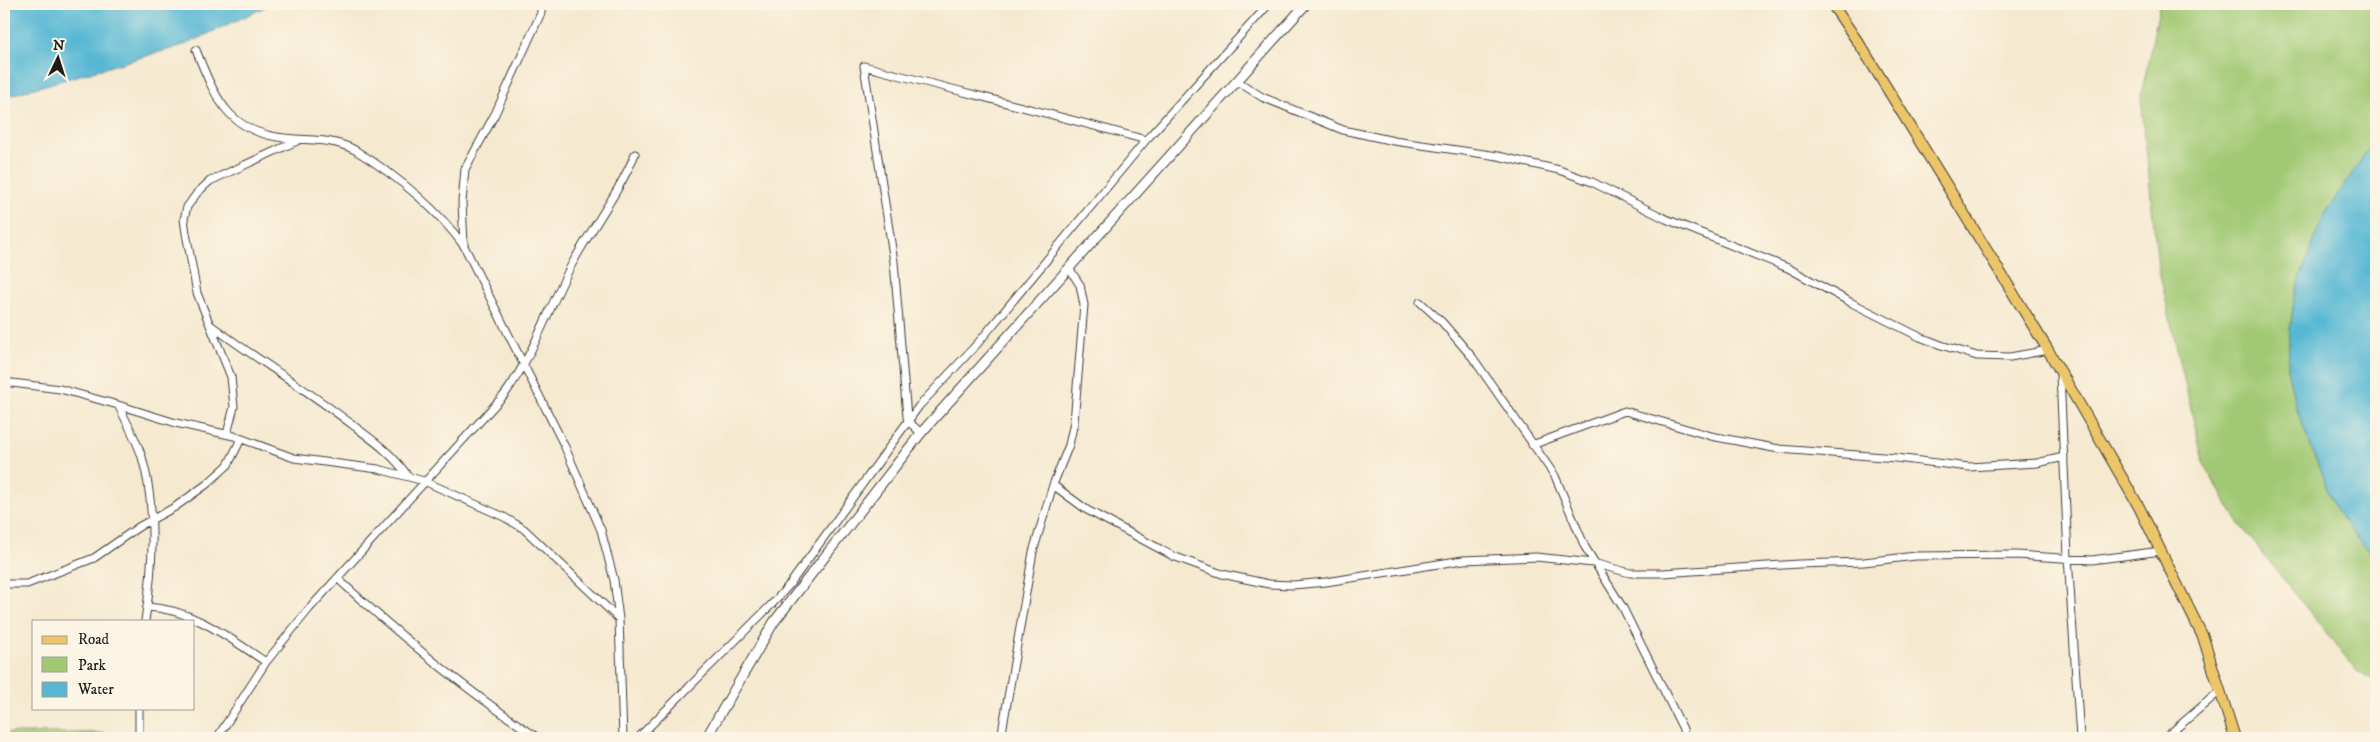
<svg xmlns="http://www.w3.org/2000/svg" width="2380" height="742" font-family="'IM FELL DW Pica',serif">
	<style>
		.green { fill: #a1c974; stroke: #5e7248 }
		.water { fill: #55b7d4; stroke: #386a78 }
		.lines { fill: none; stroke-linecap: round; stroke-linejoin: round }
		.minor-casing { stroke: #3d3b37; stroke-width: 9 }
		.tertiary-casing { stroke: #3d3b37; stroke-width: 11 }
		.primary-casing { stroke: #3d3b37; stroke-width: 12 }
		.minor { stroke: #fff; stroke-width: 7 }
		.tertiary { stroke: #fff; stroke-width: 9 }
		.primary { stroke: #ecc569; stroke-width: 10 }
	</style>
	<rect width="100%" height="100%" fill="#fcf5e5"/>
	<filter id="ink" filterUnits="userSpaceOnUse"><feTurbulence type="fractalNoise" baseFrequency=".02" numOctaves="2"/><feDisplacementMap in="SourceGraphic" scale="10" xChannelSelector="R" yChannelSelector="G"/><feConvolveMatrix kernelMatrix="1 2 1 2 8 2 1 2 1" color-interpolation-filters="sRGB"/></filter>
	<filter id="wash" filterUnits="userSpaceOnUse"><feTurbulence type="fractalNoise" baseFrequency=".0096" numOctaves="4" result="noise"/><feDisplacementMap in="SourceGraphic" scale="20" xChannelSelector="R" yChannelSelector="G"/><feGaussianBlur stdDeviation="1.12" result="paint"/><feColorMatrix in="noise" values="0 0 0 0 0 0 0 0 0 0 0 0 0 0 0 0 0 1.4 0 .05"/><feComposite in="paint" operator="in"/></filter>
	<g filter="url(#wash)">
		<rect width="100%" height="100%" fill="#f5e9d0"/>
		<path class="green" d="M2160,4H2376V138L2323,218L2295,293L2289,338L2288,373L2296,408L2335,510L2376,561V681L2357,671L2240,525L2204,465L2158,267L2141,96Z
			M4,733H105L120,738H4Z"/>
		<path class="water" d="M4,4H272L184,45L4,97Z
			M2376,138V561L2335,510L2296,407L2288,373L2289,338L2295,293L2323,217Z"/>
	</g>
	<g filter="url(#ink)">
		<g class="lines">
			<defs>
				<path id="minor" d="M196,50C217,103 231,136 295,139C316,140 336,140 355,150C397,176 435,206 464,246L564,445L601,530L614,580L619,619L623,738
					M1237,81L1262,97L1343,130L1394,141L1498,156L1559,170L1592,182L1666,219L1788,268L1850,302L1920,337L1941,345L1977,356L2010,357L2048,350
					M464,245L462,202L465,169L495,114L541,13V4
					M1420,302L1442,322L1473,358L1555,476L1585,547L1623,608L1683,729L1684,738
					M212,326C259,361 308,390 354,426C374,441 393,454 407,475
					M2060,374L2068,557L2080,738
					M4,382L60,389L118,405C127,422 136,439 142,457C157,510 153,568 145,621
					M118,405L176,423L234,436L294,458L378,469L424,481L504,517L524,529L619,619
					M921,433L908,421L907,417L894,262L864,66C958,91 1052,114 1146,140
					M227,434L234,407L231,377L197,293L186,233L184,219L187,207L197,193L210,181L299,140
					M1532,445L1625,411L1711,436L1779,449L1896,458L1969,467L2037,463L2064,457
					M1053,485L1087,510L1173,556L1222,574L1269,584L1293,585L1326,582L1463,560L1536,557L1593,563L1630,573H1663L1799,564L1864,562L1916,556L2016,555L2092,560L2161,551
					M337,578C400,636 467,691 538,738
					M4,584H27L94,558L140,526L175,507L207,484L228,465L241,439
					M147,607C193,609 229,638 266,662
					M139,708V738
					M217,738L266,662L309,609L505,394C534,354 549,307 572,264C592,227 619,193 635,154
					M638,738L774,602L790,584L919,406L978,343L1146,140L1269,4
					M1001,738L1033,552L1053,485L1069,445L1074,422L1084,305L1080,285L1069,268
					M2165,738L2221,690"/>
				<path id="tertiary" d="M706,738L774,622L921,433L1306,4"/>
				<path id="primary" d="M1832,4L1864,51L2048,350L2139,507L2203,637L2235,738"/>
			</defs>
			<use href="#minor" class="minor-casing"/>
			<use href="#tertiary" class="tertiary-casing"/>
			<use href="#primary" class="primary-casing"/>
			<use href="#minor" class="minor"/>
			<use href="#tertiary" class="tertiary"/>
			<use href="#primary" class="primary"/>
		</g>
	</g>
	<rect width="2380" height="742" fill="none" stroke="#fcf5e5" stroke-width="20"/>
	<rect x="32" y="620" width="162" height="90" fill="#fcf5e5" stroke="#a29e95"/>
	<rect x="42" y="636" width="25" height="8" fill="#ecc569" stroke="#a29e95"/>
	<text x="78" y="644" font-size="15" fill="#1c1c1c">Road</text>
	<rect x="42" y="657" width="25" height="15" fill="#a1c974" stroke="#a29e95"/>
	<text x="78" y="670" font-size="15" fill="#1c1c1c">Park</text>
	<rect x="42" y="682" width="25" height="15" fill="#55b7d4" stroke="#a29e95"/>
	<text x="78" y="694" font-size="15" fill="#1c1c1c">Water</text>
	<g transform="translate(58 58) rotate(4)" stroke="#fcf5e5" stroke-width="4" paint-order="stroke">
	<path d="M0-4L9 19L0 12L-9 19Z" fill="#1c1c1c"/>
	<text y="-8" font-size="14" font-weight="bold" text-anchor="middle" fill="#1c1c1c">N</text>
	</g>
</svg>
